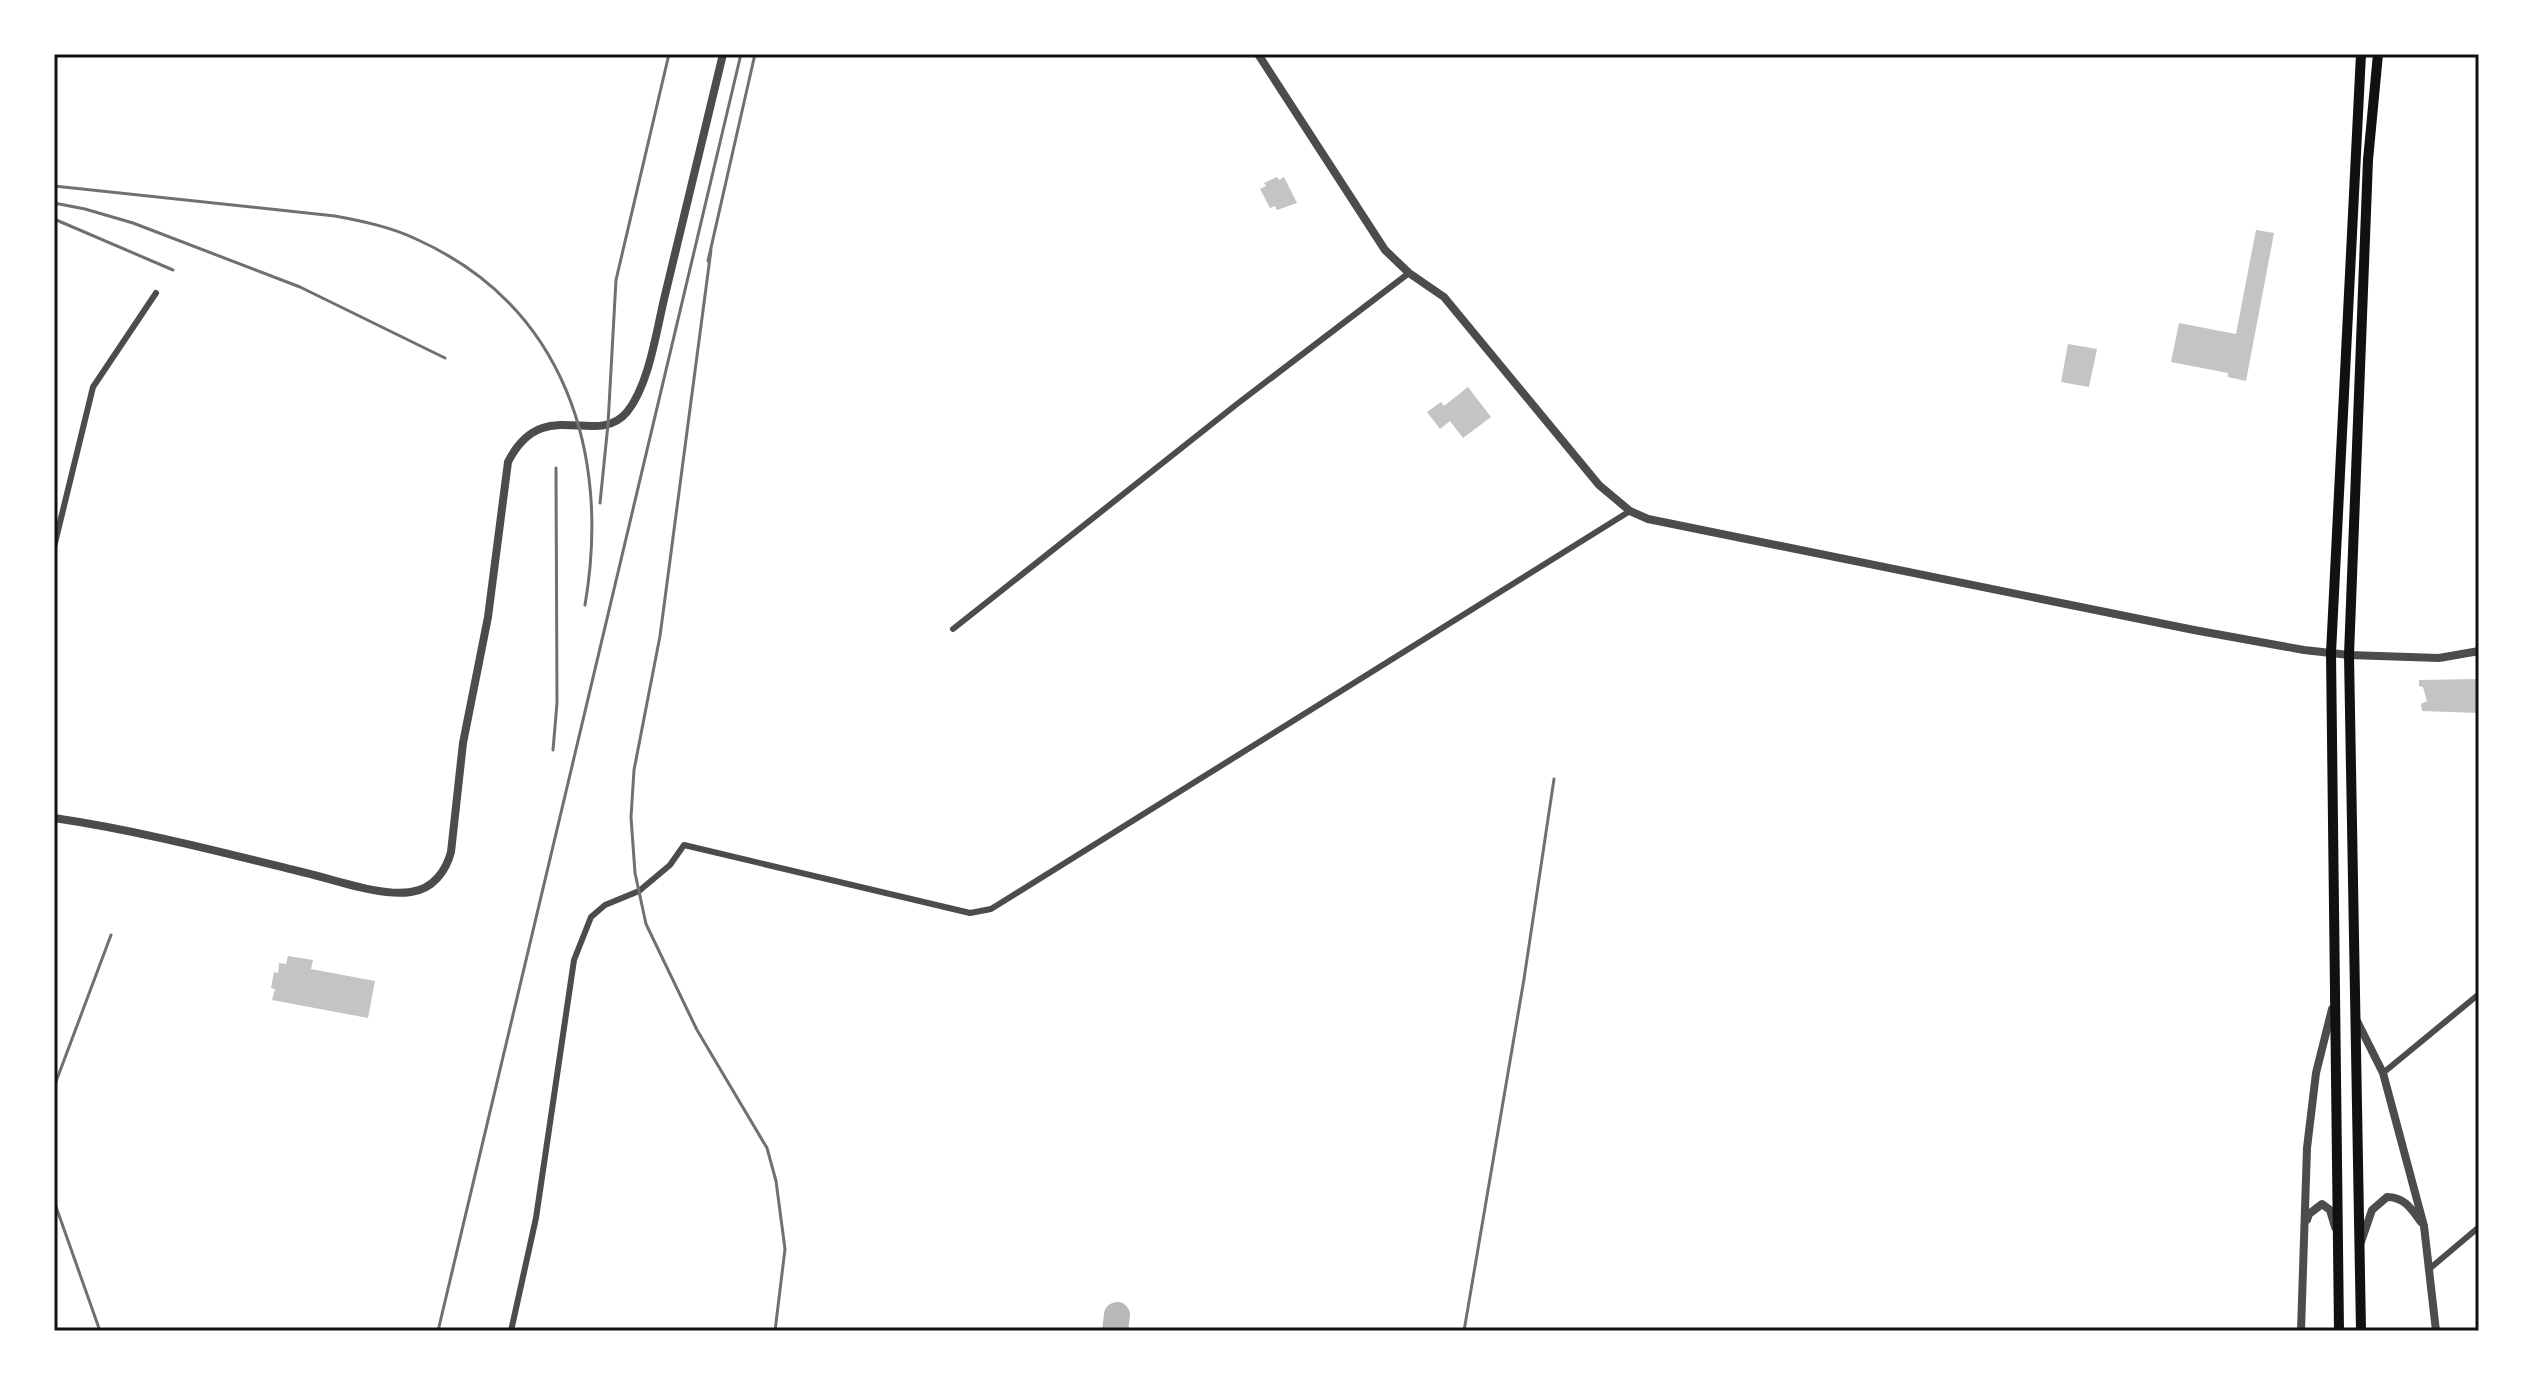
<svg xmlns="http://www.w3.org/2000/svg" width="2533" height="1385" font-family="'DejaVu Sans',sans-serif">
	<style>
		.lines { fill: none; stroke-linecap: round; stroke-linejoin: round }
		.taxiway { stroke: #b8b8b8; stroke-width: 26 }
		.building { fill: #c4c4c4 }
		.minor { stroke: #4c4c4c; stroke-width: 6 }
		.tertiary { stroke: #4c4c4c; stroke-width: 8 }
		.primary { stroke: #111; stroke-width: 10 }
		.rail { stroke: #707070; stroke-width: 3 }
		.neatline { fill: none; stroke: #111; stroke-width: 3 }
	</style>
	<rect width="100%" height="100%" fill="#fff"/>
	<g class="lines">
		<path class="taxiway" d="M1115,1331L1117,1315"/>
	</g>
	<path class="building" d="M1277,177L1279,180L1284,177L1297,203L1277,210L1275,206L1270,208L1260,189L1266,186L1264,183Z
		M2256,230L2274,233L2246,381L2228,377V373L2171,362L2179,323L2236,334Z
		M2068,344L2097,349L2089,387L2061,382Z
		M1468,387L1491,417L1463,438L1450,421L1440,429L1427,412L1441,402L1444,406Z
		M2479,679V713L2422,711L2421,704L2427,701L2423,687L2419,686V680Z
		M288,956L313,960L311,969L375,981L368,1018L272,1000L275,989L271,988L274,972L278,973L279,963L286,964Z"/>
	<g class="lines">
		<path class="minor" d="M54,547L93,387L156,293
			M953,629L1237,404L1409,273
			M2383,1073L2479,994
			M2428,1270L2479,1227
			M511,1331L536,1218L574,960L591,917L605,905L639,891L670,865L684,845L970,913L991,909L1630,511"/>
		<path class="tertiary" d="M1258,54L1385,250L1409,273L1444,297L1599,485L1630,511L1648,519L2194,630L2304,650L2349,655L2439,658L2479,651
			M54,818C136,830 217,851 298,871C330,878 379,897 411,892C433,889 446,871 451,852L463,743L488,617L508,462C543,393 596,449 627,412C650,384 657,326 666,291C685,212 704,133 723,54
			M2356,1019L2383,1073L2424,1226L2436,1331
			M2307,1220L2309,1214L2322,1204L2330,1210L2335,1227
			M2361,1242L2372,1210L2387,1197C2404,1197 2411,1208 2421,1222
			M2301,1331L2307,1148L2316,1073L2332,1009"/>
		<path class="primary" d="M2339,1331L2331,653L2361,54
			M2361,1331L2349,655L2368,160L2378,54"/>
		<path class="rail" d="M54,186L335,216C362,221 391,227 416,239C565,306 611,453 585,605
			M54,203L85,209L133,223L300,287L445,358
			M54,219L173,270
			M711,250L660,636L634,770L631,817L635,873L646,924L697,1030L767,1148L776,1181L785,1249L775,1331
			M708,261L755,54
			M600,503L608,424L616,280L669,54
			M553,750L557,703L556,468
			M54,1087L111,935
			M54,1201L100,1331
			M438,1331L741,54
			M1464,1331L1524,979L1554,779"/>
	</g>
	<rect width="2533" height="1385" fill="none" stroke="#ffffff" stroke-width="112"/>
	<rect x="56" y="56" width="2421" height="1273" class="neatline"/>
</svg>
